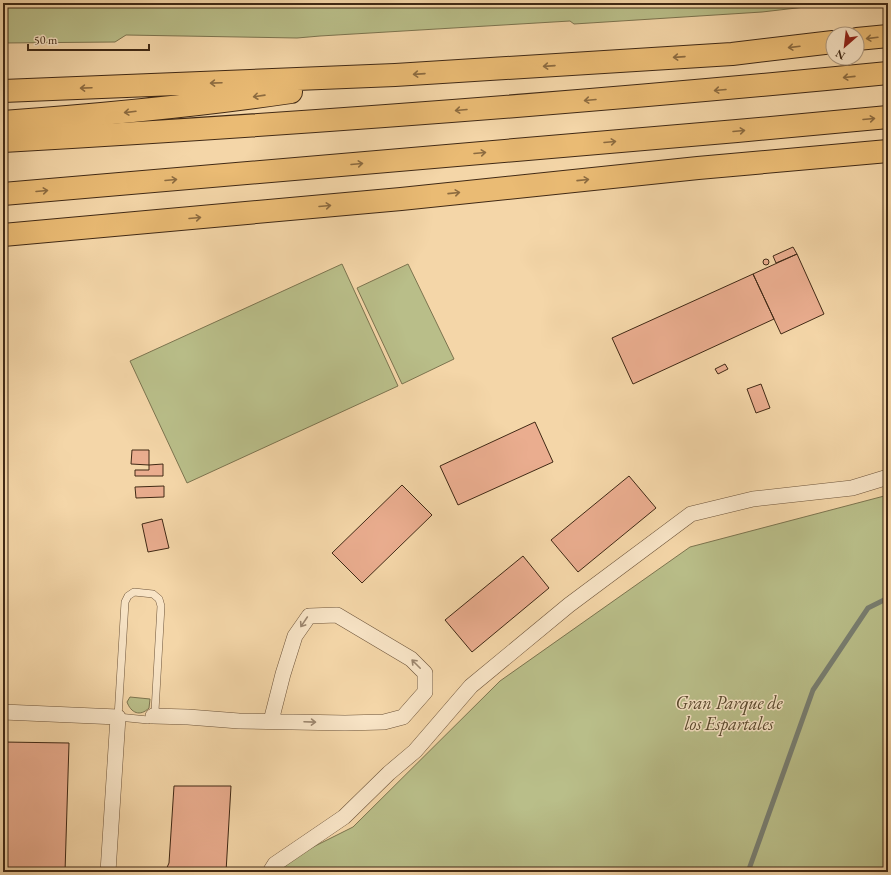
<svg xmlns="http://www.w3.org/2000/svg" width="891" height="875" font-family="'EB Garamond',serif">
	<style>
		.green { fill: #b9be89; stroke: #7c744f }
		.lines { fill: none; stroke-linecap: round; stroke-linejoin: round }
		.stream { stroke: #787e71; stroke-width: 5 }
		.building { fill: #eaad8f; stroke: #402915 }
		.service-casing { stroke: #6d543a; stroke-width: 8 }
		.minor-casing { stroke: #6d543a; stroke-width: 16 }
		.trunk-casing { stroke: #402915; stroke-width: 24 }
		.motorway-casing { stroke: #402915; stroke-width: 24 }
		.service { stroke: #f8e4c6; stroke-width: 7 }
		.minor { stroke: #f8e4c6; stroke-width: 15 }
		.trunk { stroke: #eabb74; stroke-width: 22 }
		.motorway { stroke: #eabb74; stroke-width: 22 }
		.oneway { stroke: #8c6b40 }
		.oneway2 { stroke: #9c866e }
		.labels { text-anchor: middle; stroke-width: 3; stroke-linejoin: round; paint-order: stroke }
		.park-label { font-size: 18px; font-style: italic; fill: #58472c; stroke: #f8e4c6 }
	</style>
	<rect width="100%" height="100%" fill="#f4d6a8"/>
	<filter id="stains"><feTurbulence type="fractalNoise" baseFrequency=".005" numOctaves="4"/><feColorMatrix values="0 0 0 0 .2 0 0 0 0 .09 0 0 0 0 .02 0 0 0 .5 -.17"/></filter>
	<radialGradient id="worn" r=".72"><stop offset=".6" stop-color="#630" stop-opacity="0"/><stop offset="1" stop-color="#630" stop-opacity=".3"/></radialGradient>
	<path class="green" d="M3,3H831V4L762,12L574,24L570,21L320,36L297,38L126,35L115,42L3,43Z
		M342,264L398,386L187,483L130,361Z
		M408,264L454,359L402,384L357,288Z
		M888,495V872H279L291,858L353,827L500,681L690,547Z
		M130,697L150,699L149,708C140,717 131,713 127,702Z"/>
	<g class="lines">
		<path class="stream" d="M748,872L813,690L868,608L888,598"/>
	</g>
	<path class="building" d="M793,247L797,254L776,263L773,256Z
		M797,254L824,314L781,334L753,274Z
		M763 262a3 3 0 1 1 6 0a3 3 0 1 1-6 0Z
		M753,274L774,319L633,384L612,338Z
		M725,364L728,369L718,374L715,369Z
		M761,384L770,408L756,413L747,389Z
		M535,422L553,462L458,505L440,466Z
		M132,450H149V465L131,464Z
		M163,464V476H135V470H149V465Z
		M629,476L656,508L578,572L551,540Z
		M402,485L432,515L362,583L332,553Z
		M164,486V497L136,498L135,487Z
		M162,519L169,548L148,552L142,524Z
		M523,556L549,588L472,652L445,620Z
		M3,742L69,743L65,872H3Z
		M174,786H231L226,872H165L169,863Z"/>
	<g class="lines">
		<defs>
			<path id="service" d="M134,592L153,594L159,599L161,606L155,711L153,716L148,720L118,717L125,602L128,596Z"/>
			<path id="minor" d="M3,712L118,717L108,872
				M153,716L188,717L239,721L345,723L384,722L403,717L425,692V673L411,659L337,615L309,616L295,636L283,674L271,721
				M270,872L275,864L344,817L389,773L415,751L471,686L569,605L691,514L753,499L852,488L888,477"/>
			<path id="trunk" d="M857,39L888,36
				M3,91L395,75L732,54L833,42
				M3,122C99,115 195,106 291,92
				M3,235L401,199L698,168L888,151"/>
			<path id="motorway" d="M3,141C298,124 594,102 888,73
				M3,194L737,131L888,117"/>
		</defs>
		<use href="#service" class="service-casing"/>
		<use href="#minor" class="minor-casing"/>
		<use href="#trunk" class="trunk-casing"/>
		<use href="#motorway" class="motorway-casing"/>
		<use href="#service" class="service"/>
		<use href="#minor" class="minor"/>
		<use href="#trunk" class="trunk"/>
		<use href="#motorway" class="motorway"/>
	</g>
	<defs><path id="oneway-shaft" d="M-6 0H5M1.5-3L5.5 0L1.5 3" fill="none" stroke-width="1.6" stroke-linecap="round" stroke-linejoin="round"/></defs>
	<g class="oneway">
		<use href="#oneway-shaft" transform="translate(872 38) rotate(173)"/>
		<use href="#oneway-shaft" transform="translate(794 47) rotate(173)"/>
		<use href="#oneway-shaft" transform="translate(679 57) rotate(176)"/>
		<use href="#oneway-shaft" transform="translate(549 66) rotate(176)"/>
		<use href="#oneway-shaft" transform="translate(419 74) rotate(176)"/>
		<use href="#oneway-shaft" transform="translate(849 77) rotate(174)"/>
		<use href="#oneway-shaft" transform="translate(216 83) rotate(178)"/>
		<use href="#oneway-shaft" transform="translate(86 88) rotate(178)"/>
		<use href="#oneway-shaft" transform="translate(720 90) rotate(175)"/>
		<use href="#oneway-shaft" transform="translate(259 96) rotate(172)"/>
		<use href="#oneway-shaft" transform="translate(590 100) rotate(175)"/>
		<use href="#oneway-shaft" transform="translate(461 110) rotate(175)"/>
		<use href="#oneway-shaft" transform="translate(130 112) rotate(173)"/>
		<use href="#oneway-shaft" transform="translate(869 119) rotate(-5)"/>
		<use href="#oneway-shaft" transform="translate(739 131) rotate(-5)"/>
		<use href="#oneway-shaft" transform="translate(610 142) rotate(-5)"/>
		<use href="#oneway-shaft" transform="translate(480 153) rotate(-5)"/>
		<use href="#oneway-shaft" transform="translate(357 164) rotate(-5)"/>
		<use href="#oneway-shaft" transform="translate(171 180) rotate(-5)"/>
		<use href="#oneway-shaft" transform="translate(583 180) rotate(-6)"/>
		<use href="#oneway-shaft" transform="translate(42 191) rotate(-5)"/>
		<use href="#oneway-shaft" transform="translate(454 193) rotate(-6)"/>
		<use href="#oneway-shaft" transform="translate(325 206) rotate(-5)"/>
		<use href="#oneway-shaft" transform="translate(195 218) rotate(-5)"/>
	</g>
	<g class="oneway2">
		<use href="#oneway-shaft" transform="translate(304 622) rotate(124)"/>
		<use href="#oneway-shaft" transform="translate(416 664) rotate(-135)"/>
		<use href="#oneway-shaft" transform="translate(310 722) rotate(2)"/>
	</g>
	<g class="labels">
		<g class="park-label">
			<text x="729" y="709">Gran Parque de<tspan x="729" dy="21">los Espartales</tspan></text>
		</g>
	</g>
	<rect width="891" height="875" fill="none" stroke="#f4d6a8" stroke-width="16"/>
	<rect x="4" y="4" width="883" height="867" fill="none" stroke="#402915" stroke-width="2"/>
	<rect x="8" y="8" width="875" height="859" fill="none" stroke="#402915"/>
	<g transform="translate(845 46) rotate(208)"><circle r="19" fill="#f8e4c6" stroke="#ae997f"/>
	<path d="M0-3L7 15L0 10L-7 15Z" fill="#8f2418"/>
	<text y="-6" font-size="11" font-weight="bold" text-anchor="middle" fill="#402915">N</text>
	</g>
	<path d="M28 44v6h121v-6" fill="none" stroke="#402915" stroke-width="2"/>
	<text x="34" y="44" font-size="12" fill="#402915" stroke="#f8e4c6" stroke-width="3" paint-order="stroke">50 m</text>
	<rect width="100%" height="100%" filter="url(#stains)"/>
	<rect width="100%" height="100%" fill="url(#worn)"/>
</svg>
